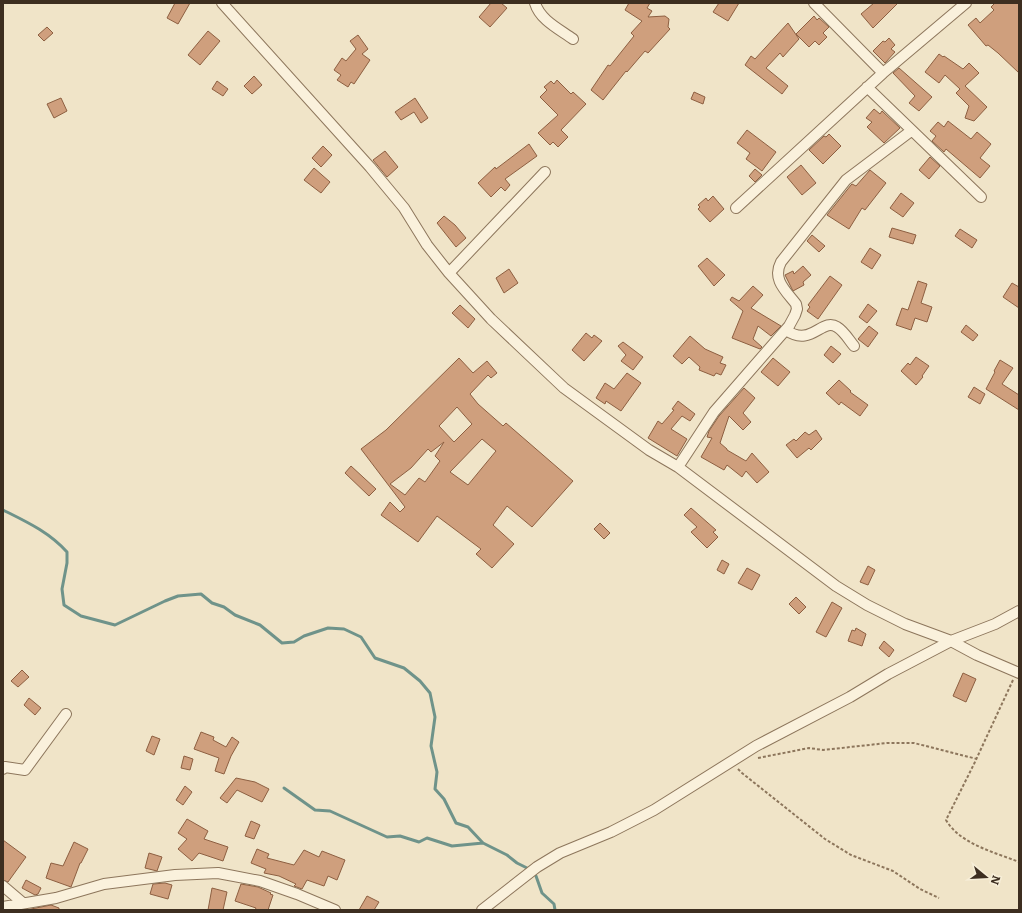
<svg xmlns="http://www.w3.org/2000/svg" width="1022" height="913" font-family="Literata,serif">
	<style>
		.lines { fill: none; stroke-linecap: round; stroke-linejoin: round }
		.stream { stroke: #6f938a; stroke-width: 3 }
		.building { fill: #cf9f7d; stroke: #8d5f41; fill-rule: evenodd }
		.street-casing { stroke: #8d765c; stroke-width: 12 }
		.path { stroke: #8d765c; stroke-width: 2; stroke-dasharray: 3 2; stroke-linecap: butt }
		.street { stroke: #faf1dc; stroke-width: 10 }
	</style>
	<rect width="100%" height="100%" fill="#f0e4c8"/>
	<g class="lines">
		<path class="stream" d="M3,510C27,522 49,532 67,552V563L62,589L64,605L81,616L115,625L165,601L178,596L201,594L212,603L224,607L235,615L260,625L282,643L294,642L304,636L328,628L344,629L361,637L375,658L404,668L420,681L430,693L435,717L431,746L437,772L435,789L444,799L456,823L468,827L483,843
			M284,788L315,810L330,811L387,837L400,836L419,842L427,838L452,846L483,843L507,855L517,863L527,868
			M536,876L542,893L554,904L555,910"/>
	</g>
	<path class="building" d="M175,3H190L178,24L167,18Z
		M491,3H501L507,8L490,27L479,17Z
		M629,3H650L647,8L652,11L648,17L665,16L669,19L668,27L670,29L648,53L645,51L627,72L626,71L603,100L591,90L608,65L610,66L634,36L631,33L642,21L625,10Z
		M719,3H739L728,21L713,12Z
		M874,3H898L873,28L861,14Z
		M995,3H1019V73L998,53L988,45L986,46L968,25L976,18L980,23L994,10L991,7Z
		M814,16L817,20L819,18L829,27L823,33L827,37L819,45L815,41L809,47L796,34Z
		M788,23L799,39L783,57L780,53L766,68L788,86L782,94L745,65L751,56L755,59Z
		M47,27L53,33L44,41L38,35Z
		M208,31L220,41L200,65L188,55Z
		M358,35L368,49L362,54L370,60L354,84L351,82L348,87L337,80L341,75L334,70L342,58L346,61L356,49L350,41Z
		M889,38L895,45L891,49L895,52L885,63L873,51L883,41L885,42Z
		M939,54L943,57L944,56L963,69L969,63L979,73L965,86L987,107L974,121L965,118L969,106L956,93L960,89L945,75L939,83L925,72Z
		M899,68L932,97L919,111L909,103L915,96L893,73Z
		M254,76L262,85L252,94L244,86Z
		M557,80L571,94L573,92L586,104L561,130L568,137L558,147L553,142L550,145L538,133L558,115L540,97L547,90L544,87L551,81L554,84Z
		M217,81L228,89L223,96L212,89Z
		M694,92L705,97L703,104L691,99Z
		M61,98L67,111L54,118L47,104Z
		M415,98L428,118L421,123L414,112L401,120L395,112Z
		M874,109L880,114L882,111L900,128L884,143L867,127L872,122L866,118Z
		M948,121L971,139L977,132L991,144L980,158L990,166L980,178L946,149L944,152L932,141L936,136L930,131L938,122L944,127Z
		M747,130L776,152L762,171L746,159L750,153L737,143Z
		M829,134L841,146L823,164L809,150L824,136L826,137Z
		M529,144L537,156L505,179L510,185L505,191L501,187L491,197L478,183L495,167L496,169Z
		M323,146L332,155L321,167L312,158Z
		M385,151L398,167L387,177L373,160Z
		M930,157L940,166L929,179L919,170Z
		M801,165L816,183L802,195L787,177Z
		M314,168L330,182L321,193L304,180Z
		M755,169L762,175L755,182L749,176Z
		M870,170L886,183L865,210L862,208L849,229L827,215L851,185L852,184L856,186Z
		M901,193L914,203L903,217L890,208Z
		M713,196L724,209L710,222L698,209L700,207L698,205L706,198L708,201Z
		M444,216L455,225L466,238L456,247L437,223Z
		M892,228L916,235L913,244L889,237Z
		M960,229L977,240L972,248L955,236Z
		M812,235L825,246L819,252L807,241Z
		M870,248L881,255L872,269L861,262Z
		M707,258L725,275L714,286L698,266Z
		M803,266L811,275L803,282L804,285L793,291L785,275L793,271L794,274Z
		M509,269L518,283L504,293L496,278Z
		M830,276L842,285L818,319L807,311L810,307L808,305Z
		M918,281L927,284L921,303L932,307L927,322L915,318L911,330L896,325L902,308L908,310Z
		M1012,283L1019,287V308L1003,297Z
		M753,286L763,295L751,308L781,326L771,336L758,326L753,339L762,347L760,349L732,338L743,311L730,300L732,297L739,301Z
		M868,304L877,311L867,323L859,317Z
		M460,305L475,319L468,328L452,313Z
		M966,325L978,335L973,341L961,332Z
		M869,326L878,333L868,347L858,339Z
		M586,333L592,338L594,335L602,341L584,361L572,350Z
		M690,336L705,349L723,357L720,363L726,365L721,375L716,373L714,376L699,370L700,367L689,357L682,364L673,356Z
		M623,342L643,357L633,370L621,361L626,355L618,346Z
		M831,346L841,354L833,363L824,355Z
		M916,357L929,366L922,376L923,377L916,385L901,371L908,363L910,365Z
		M459,358L473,373L487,361L497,373L491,378L488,375L470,394L478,404L503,426L506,423L573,481L532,527L507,506L493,525L514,544L492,568L476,554L481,549L437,516L418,542L381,515L390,502L400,512L405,507L361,449L386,430ZM457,407L472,424L454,442L439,426ZM482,439L496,451L468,485L450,472ZM444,442L435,456L440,461L425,482L419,478L405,495L390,484L411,468L428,449L431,452Z
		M773,358L790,372L778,386L761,372Z
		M1000,360L1013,368L1002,384L1019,395V410L986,389L995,372L994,371Z
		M627,373L641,383L621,411L606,401L605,404L596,398L605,383L614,389Z
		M839,380L851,391L850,392L868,405L860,416L841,402L839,405L826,393Z
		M974,387L985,394L980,404L968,397Z
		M744,388L755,398L743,413L751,422L743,430L729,416L720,443L727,449V450L746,461L752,453L769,472L757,483L746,471L742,477L727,465L724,470L701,457L712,438L707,437L709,431L719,416Z
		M678,401L695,414L690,421L682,416L671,429L687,439L677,456L648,438L658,421L662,424L674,410L672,409Z
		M816,430L822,439L811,450L809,448L797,458L786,445L794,439L796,441L805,432L809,435Z
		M351,466L376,489L369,496L345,473Z
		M691,508L716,530L713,532L718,537L707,548L691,532L697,527L684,515Z
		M600,523L610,533L604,539L594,529Z
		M722,560L729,564L724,574L717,570Z
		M868,566L875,570L868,585L860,582Z
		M747,568L760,575L752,590L738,583Z
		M796,597L806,607L799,614L789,604Z
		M832,602L842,608L826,637L816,632Z
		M856,628L866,634L862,646L848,641L852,630L855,631Z
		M884,641L894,650L889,657L879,648Z
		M22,670L29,677L18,687L11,681Z
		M963,673L976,679L966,702L953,696Z
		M29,698L41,708L35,715L24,705Z
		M201,732L214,737L213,740L226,747L232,737L239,742L231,756L224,774L215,771L219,758L194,749Z
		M152,736L160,739L154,755L146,751Z
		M184,756L193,759L190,770L181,768Z
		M236,778L255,782L269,789L262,802L237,790L227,803L220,798Z
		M185,786L192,792L183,805L176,800Z
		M187,819L208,831L204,839L228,847L223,861L199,853L192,861L178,849L187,839L178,833Z
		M251,821L260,825L254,839L245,836Z
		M3,840L26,857L8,882L3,880Z
		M74,842L88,849L81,863H80L71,887L46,878L51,863L63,866Z
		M257,849L269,854L267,858L294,865L304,850L319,857L322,851L345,860L337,880L328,876L324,886L307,880L302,889L294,886L296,884L279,876L264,873L266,869L251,863Z
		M149,853L162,857L157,871L145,868Z
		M26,880L41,888L38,894L35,895L22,888Z
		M165,883L172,885L168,899L150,894L153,884Z
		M241,884L258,887L271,893L270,894L273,895L268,910H255L256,908L235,901Z
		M212,888L227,892L223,910H208Z
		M367,896L379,902L374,910H359Z
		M51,905L59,908V910H26Z"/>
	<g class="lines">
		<defs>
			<path id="street" d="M222,3L370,167L404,208L427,245L449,273L491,319L564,388L649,450L678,467L836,586L867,605L905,624L951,641L977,655L1019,673
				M535,3C540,20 559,29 573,39
				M814,3L883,73
				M867,87L981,197
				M736,208L883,73L966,3
				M449,273L545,172
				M786,330C811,348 822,317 837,327C844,331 849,340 854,346
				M678,467L714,412L789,326L795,315L797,309L796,304C785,290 772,279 781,262L846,180L911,131
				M3,769L5,767L25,770L66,714
				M3,886L23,903
				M3,907L56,898L104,884L175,875L218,873L260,881L297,894L335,910
				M482,910L537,867L560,853L611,832L654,810L756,746L850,697L888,674L951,641L995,624L1019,611"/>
		</defs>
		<use href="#street" class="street-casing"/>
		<path class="path" d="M1013,680L974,764L946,820C960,844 994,852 1019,862
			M758,758L809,748L823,750L887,743H914L977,759
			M738,769L742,773L825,839L851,855L893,871L920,889L939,898"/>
		<use href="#street" class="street"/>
	</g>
	<rect width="1022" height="913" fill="none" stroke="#3d2e20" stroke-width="8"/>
	<g transform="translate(986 877) rotate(108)" stroke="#f7eed8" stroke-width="3" paint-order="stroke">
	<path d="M0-3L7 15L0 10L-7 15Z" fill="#3d2e20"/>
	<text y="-6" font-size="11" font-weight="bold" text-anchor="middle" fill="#3d2e20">N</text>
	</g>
</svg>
